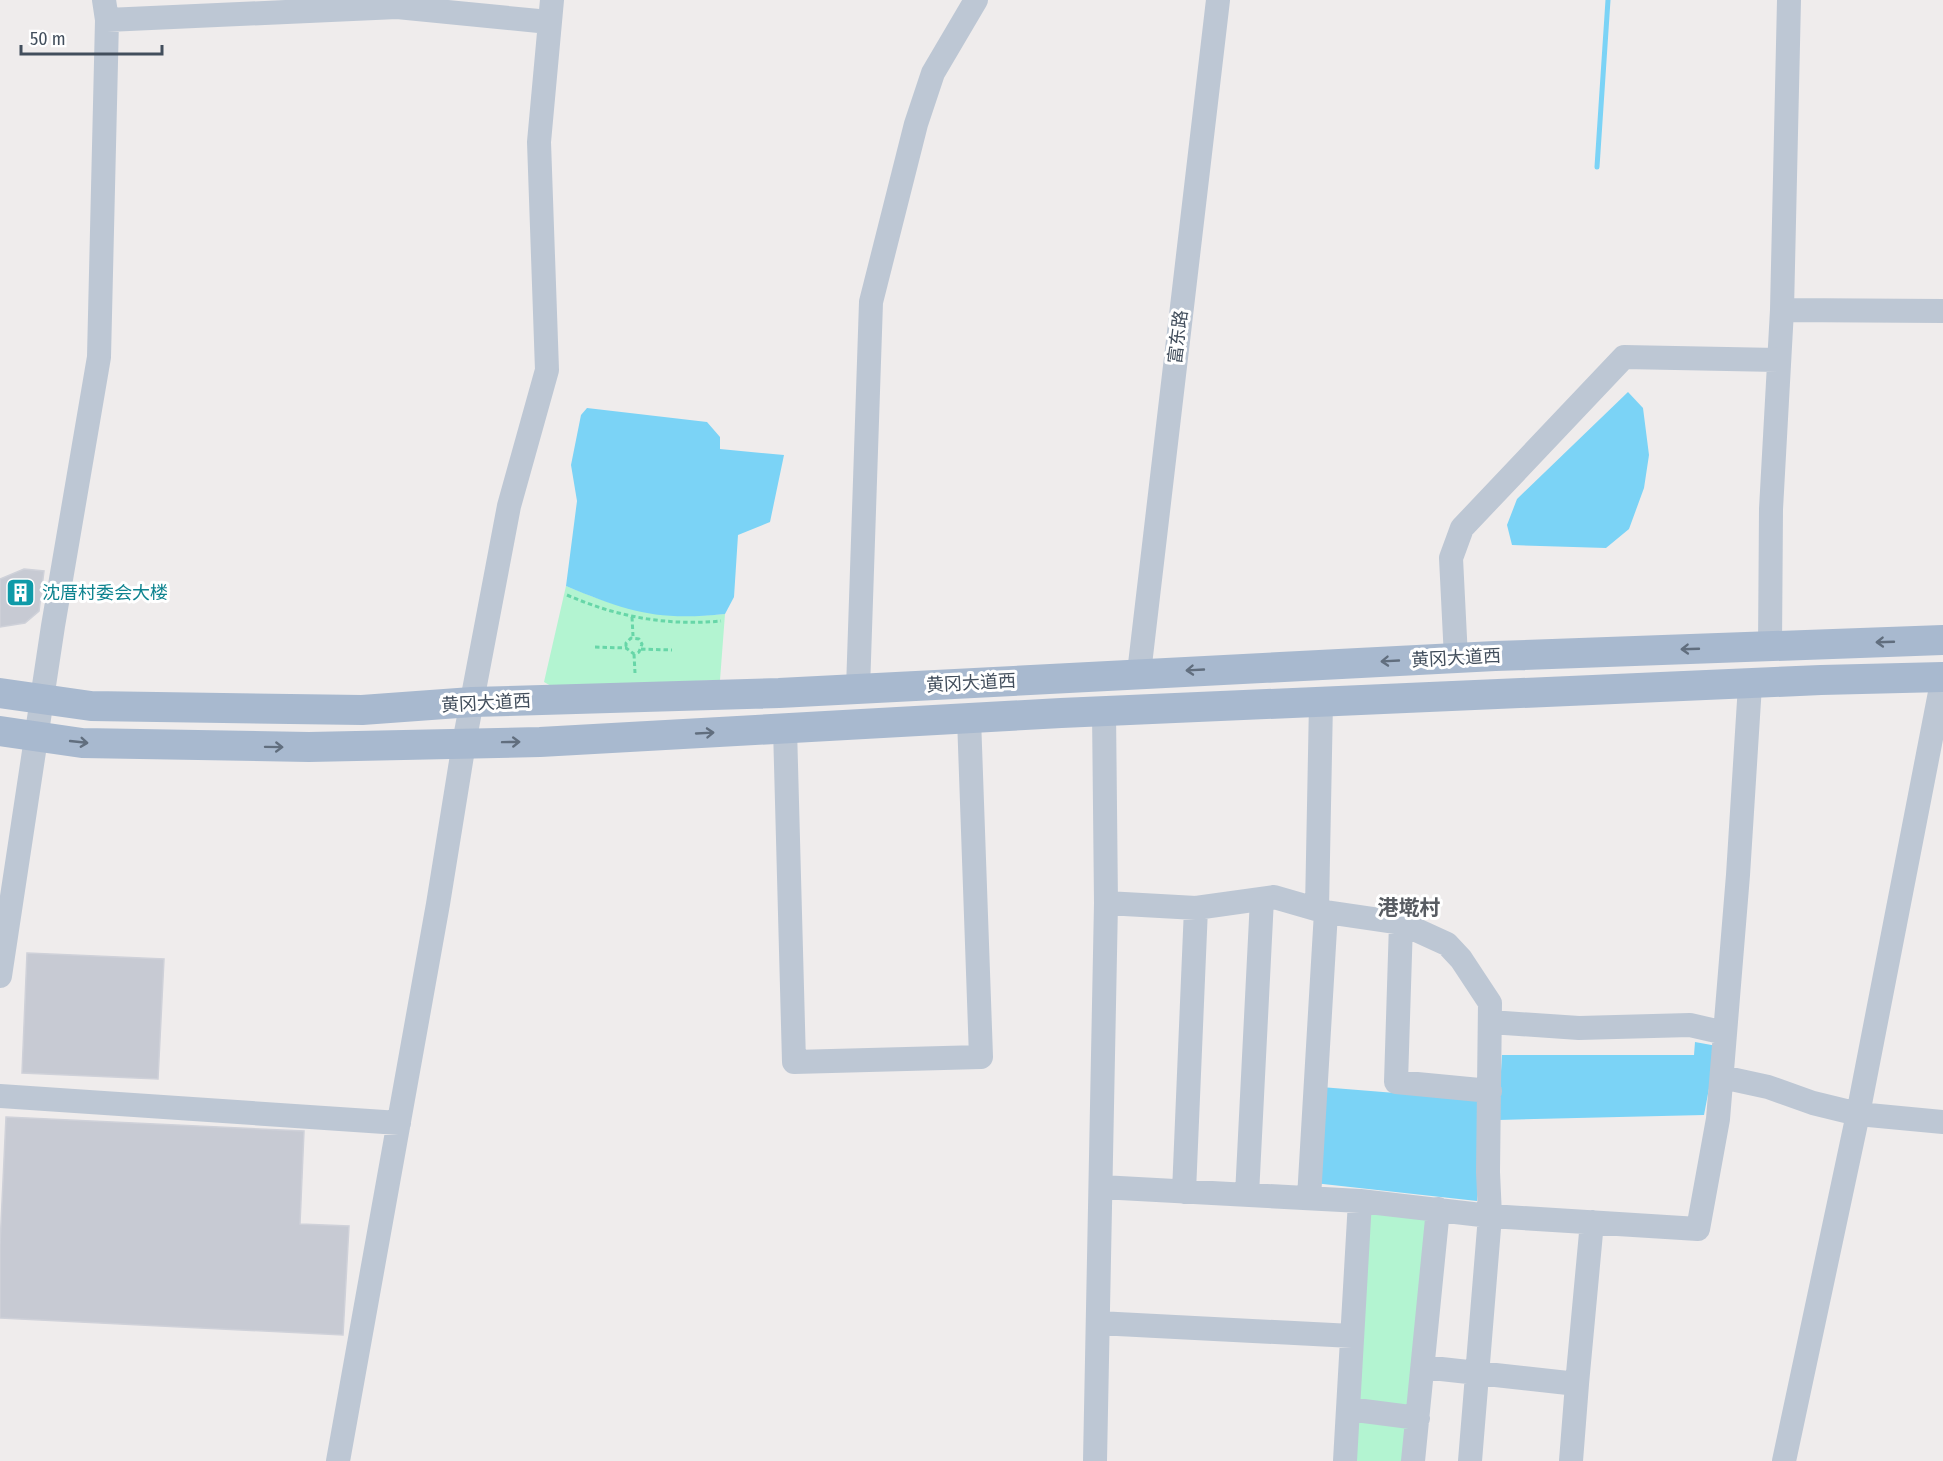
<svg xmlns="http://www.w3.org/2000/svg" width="1943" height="1461" font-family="'Fira Sans Condensed','Noto Sans SC',sans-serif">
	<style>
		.green { fill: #b3f4d1 }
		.water { fill: #7bd3f6 }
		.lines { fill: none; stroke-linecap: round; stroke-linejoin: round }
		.stream { stroke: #7bd3f6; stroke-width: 5 }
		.building { fill: #c7cad3; stroke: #cfd1d9; stroke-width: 1.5 }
		.path { stroke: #67d6a8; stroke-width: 3; stroke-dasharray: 4.5 3; stroke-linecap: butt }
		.minor { stroke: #bdc7d4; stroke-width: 24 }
		.major { stroke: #a8b9cf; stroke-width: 30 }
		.oneway { stroke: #616e7e }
		.labels { text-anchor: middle; stroke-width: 6; stroke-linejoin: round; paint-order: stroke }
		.street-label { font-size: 18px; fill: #424e5c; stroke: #fff }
		.culture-label { font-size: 18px; fill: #0d838f; stroke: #fff; text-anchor: start }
		.quarter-label { font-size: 21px; font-weight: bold; fill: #585c62; stroke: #fff }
	</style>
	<rect width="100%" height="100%" fill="#efecec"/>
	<path class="green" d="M566,586C623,610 663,620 725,614L720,680L553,687L544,682Z
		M1367,1212L1427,1219L1406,1461H1352Z"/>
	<path class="water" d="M1628,392L1643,408L1649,455L1644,488L1629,529L1606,548L1512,545L1507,525L1517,499Z
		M587,408L707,422L720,437V449L784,455L770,522L738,535L734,597L725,614C657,621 628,612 566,586L577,501L571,465L581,415Z
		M1695,1042L1717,1046L1704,1115L1498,1120L1502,1055H1694Z
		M1321,1087L1482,1100L1477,1201L1314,1183Z"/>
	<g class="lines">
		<path class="stream" d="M1597,167L1608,0"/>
	</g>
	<path class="building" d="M24,569L44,571L39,611L25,623L0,627V579Z
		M27,953L164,959L158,1079L22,1073Z
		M6,1117L304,1131L300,1224L349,1226L343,1335L0,1318V1245Z"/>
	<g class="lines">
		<path class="path" d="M567,595C617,617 667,626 721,621
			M632,617L633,636
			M595,647L626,648L634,654L639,652L642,644L639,639L631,638L626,643V648
			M641,649L672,650
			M634,654L635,673"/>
		<path class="minor" d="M107,20L397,7L549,22
			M1782,310L1943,311
			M1770,646L1771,509L1782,310L1789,0
			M1456,658L1451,558L1462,528L1624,357L1778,360
			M1139,673L1218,0
			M858,689L871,302L916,124L933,73L976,0
			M785,728L794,1062L981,1057L969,718
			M1106,903L1196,908L1274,897L1326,912L1401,923L1447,944L1461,959L1490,1003L1488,1172L1490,1216L1470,1461
			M1317,909L1321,702
			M1401,923L1396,1082L1490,1091
			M0,976L53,626L99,357L107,20L104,0
			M1490,1022L1579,1028L1690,1025L1725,1033
			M1722,1077L1768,1087L1813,1103L1858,1114L1943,1122
			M0,1096L399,1123
			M1101,1187L1360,1201L1490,1216L1698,1229L1718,1119L1738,875L1750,685
			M1184,1192L1196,908
			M1247,1195L1262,899
			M1309,1198L1326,912
			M1098,1323L1352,1336
			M1423,1367L1577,1384L1571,1461
			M1577,1384L1592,1222
			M1348,1409L1418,1418
			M338,1461L438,904L464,743L509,506L547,370L539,142L552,0
			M1095,1461L1106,903L1104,711
			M1345,1461L1360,1201
			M1413,1461L1438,1209
			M1784,1461L1858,1114L1943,677"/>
		<path class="major" d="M0,693L91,706L362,710L472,702L779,693L1495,656L1943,640
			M0,731L82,743L309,747L540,742L1061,713L1821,680L1943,677"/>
	</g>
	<defs><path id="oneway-shaft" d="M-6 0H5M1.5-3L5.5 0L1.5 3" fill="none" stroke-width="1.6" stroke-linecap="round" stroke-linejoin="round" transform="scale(1.5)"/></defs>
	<g class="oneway">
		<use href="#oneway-shaft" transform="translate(1885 642) rotate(178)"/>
		<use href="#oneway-shaft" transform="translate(1690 649) rotate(178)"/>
		<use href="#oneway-shaft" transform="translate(1390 661) rotate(177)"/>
		<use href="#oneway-shaft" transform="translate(1195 670) rotate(177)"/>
		<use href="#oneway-shaft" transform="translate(705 733) rotate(-3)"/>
		<use href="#oneway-shaft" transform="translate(79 742) rotate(6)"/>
		<use href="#oneway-shaft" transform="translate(511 742) rotate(-1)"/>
		<use href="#oneway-shaft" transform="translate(274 747) rotate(1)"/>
	</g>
	<defs>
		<symbol id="building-square" viewBox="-11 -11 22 22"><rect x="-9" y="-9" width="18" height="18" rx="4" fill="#0f9aa8" stroke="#fff"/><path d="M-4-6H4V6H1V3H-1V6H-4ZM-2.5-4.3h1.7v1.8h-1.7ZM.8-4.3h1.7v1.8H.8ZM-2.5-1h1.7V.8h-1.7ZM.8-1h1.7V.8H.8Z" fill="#fff"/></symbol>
	</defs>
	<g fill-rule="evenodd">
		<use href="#building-square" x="4" y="576" width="33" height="33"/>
	</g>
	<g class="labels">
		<g class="street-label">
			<text transform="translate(1178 337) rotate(-83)" y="6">富东路</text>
			<text transform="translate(1456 658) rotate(-3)" y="6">黄冈大道西</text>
			<text transform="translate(971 683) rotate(-3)" y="6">黄冈大道西</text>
			<text transform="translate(486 703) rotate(-3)" y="6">黄冈大道西</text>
		</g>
		<g class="culture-label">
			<text x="42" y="599">沈厝村委会大楼</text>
		</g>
		<g class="quarter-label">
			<text x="1409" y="915">港墘村</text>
		</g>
	</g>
	<path d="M21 45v9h141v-9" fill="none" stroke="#424e5c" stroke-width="3"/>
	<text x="30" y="45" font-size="18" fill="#424e5c" stroke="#ffffff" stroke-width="4.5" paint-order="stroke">50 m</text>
</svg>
